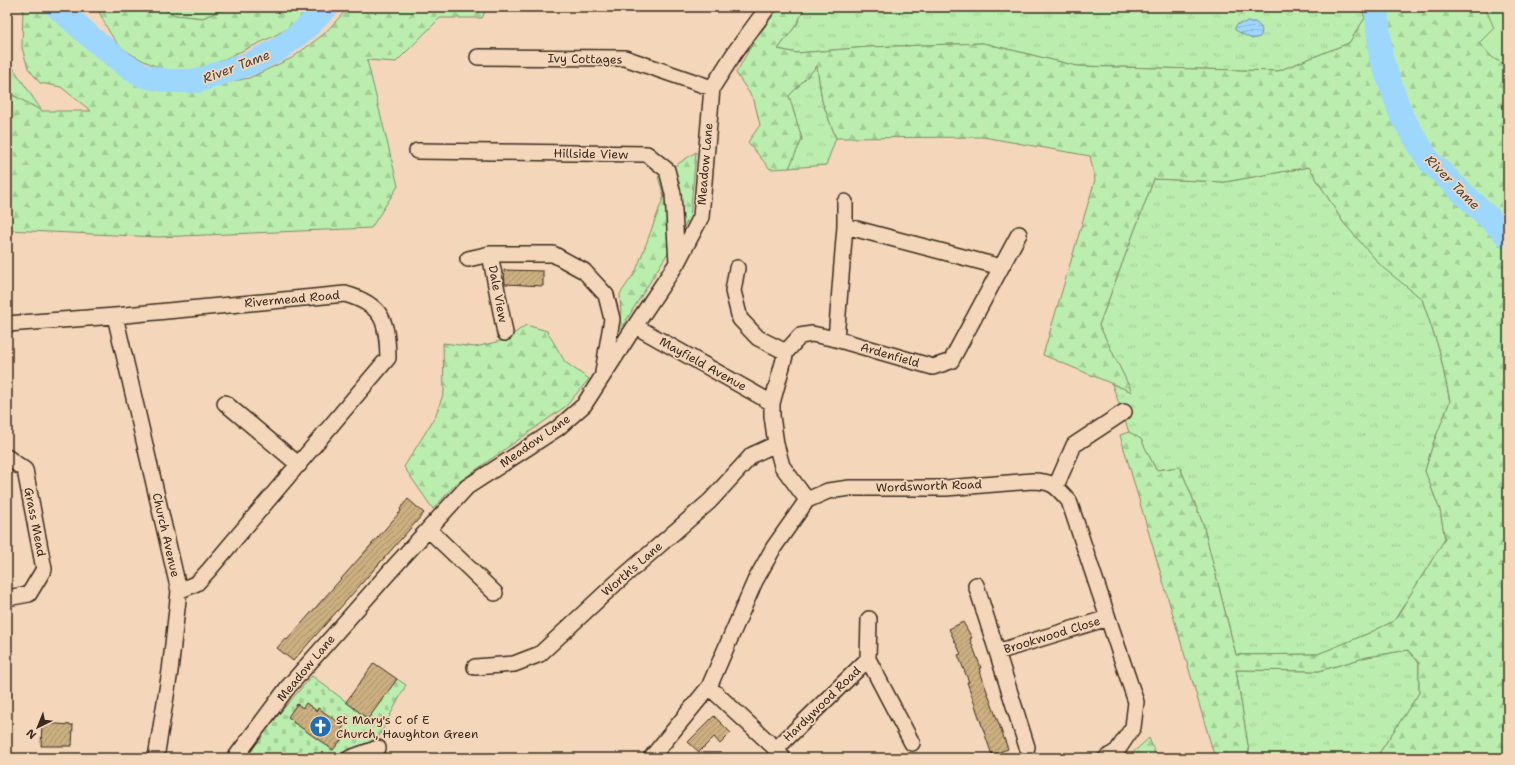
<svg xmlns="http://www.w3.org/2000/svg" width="1515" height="765" font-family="'Shantell Sans',sans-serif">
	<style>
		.grass { fill: url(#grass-tufts); stroke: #7b8c66 }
		.forest { fill: url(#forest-firs); stroke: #7b8c66 }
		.cemetery { fill: url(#cemetery-stones); stroke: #7b8c66 }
		.park { fill: #bbeeae; stroke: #7b8c66 }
		.water { fill: url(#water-rules); stroke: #7692a4 }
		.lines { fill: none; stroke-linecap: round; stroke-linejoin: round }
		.river { stroke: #9ed7fe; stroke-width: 24 }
		.building { fill: url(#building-hatch); stroke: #3b2a1e }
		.minor-casing { stroke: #3b2a1e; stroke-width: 18 }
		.minor { stroke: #f4d7ba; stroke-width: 15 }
		.labels { text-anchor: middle; stroke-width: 3.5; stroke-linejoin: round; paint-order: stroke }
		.street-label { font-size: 12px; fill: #3b2a1e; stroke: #f4d7ba }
		.poi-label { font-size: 12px; fill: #3b2a1e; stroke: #f4d7ba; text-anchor: start }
		.water-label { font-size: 13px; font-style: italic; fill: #4a4440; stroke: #f4d7ba }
	</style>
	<defs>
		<pattern id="grass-tufts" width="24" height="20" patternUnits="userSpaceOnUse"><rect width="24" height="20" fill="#bbeeae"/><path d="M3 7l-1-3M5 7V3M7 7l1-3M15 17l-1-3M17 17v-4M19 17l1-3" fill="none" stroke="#a2cc95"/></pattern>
		<pattern id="forest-firs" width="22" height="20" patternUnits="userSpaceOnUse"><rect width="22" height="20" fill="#bbeeae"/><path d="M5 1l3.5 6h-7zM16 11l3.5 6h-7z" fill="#a2cc95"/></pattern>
		<pattern id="cemetery-stones" width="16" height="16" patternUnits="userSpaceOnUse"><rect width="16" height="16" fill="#bbeeae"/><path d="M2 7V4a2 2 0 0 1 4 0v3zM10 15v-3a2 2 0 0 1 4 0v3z" fill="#a2cc95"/></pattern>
		<pattern id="water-rules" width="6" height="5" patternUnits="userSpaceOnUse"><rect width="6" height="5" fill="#9ed7fe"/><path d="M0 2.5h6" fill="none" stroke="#89b9d9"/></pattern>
		<pattern id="building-hatch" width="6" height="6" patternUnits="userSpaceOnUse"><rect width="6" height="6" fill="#ccb081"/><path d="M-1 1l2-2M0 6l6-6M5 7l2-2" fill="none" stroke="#a78f69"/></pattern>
	</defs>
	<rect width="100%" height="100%" fill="#f4d7ba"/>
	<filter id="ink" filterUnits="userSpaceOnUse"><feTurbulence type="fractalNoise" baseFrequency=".025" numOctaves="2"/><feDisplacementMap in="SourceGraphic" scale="8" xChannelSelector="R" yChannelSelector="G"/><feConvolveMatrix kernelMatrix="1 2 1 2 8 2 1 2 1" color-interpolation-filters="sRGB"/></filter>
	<g filter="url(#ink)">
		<path class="grass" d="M159,7H228L203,18L175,15Z
			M805,7H1361L1365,18L1349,43L1278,71L1077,66L983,43L869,47L797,53L778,49L797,24Z
			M7,59L42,111L7,92Z
			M817,66L822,101L836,138L826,165L789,168L802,139L789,96Z
			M1309,167L1343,222L1382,266L1422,299L1439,349L1450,402L1433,444L1425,471L1440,510L1445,539L1394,621L1367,634L1318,654L1236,655L1203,524L1180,467L1156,470L1141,440L1129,432L1112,384L1131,391L1099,325L1154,179L1225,182Z
			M1408,650L1419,662V693L1376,758H1250L1236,670L1319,671L1367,657Z"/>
		<path class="forest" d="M23,7H49L116,66L141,84L166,90L200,88L249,78L292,58L324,34L349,7H487L482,18H440L396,62L367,60L398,186L371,228L158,237L7,230V92L42,111H91L61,87L40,83L28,68L22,48Z
			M97,7H159L175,15L203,18L228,7H314C295,28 270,38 244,50C226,58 205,70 184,72C168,74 132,57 120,46C111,38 102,18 97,7Z
			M779,7H805L797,24L778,49L797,53L869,47L983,43L1077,66L1278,71L1349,43L1372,7H1508L1493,58L1508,66V758H1376L1419,693V663L1408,650L1367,657L1319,671L1236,670L1250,758H1215L1120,435L1129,432L1141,439L1156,470L1180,467L1203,524L1236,655L1318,654L1367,634L1394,621L1445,539L1440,510L1425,471L1433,444L1450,401L1439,349L1422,299L1382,267L1343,222L1309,167L1225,182L1154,179L1099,325L1132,392L1043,355L1095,180L1090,156L983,137L836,138L822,101L817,66L789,96L802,139L789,168L770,169L748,142L760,125L754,100L736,73L753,43Z
			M696,152L690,217L617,335L621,316L620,294L636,271L664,196L658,177Z
			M526,325L547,331L565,362L589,379L566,406L456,484L433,509L404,467L435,417L444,392L443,343L475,347L505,340Z
			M1149,738L1157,758H1127Z"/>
		<path class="cemetery" d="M312,676L368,718L397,679L406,685L376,742L325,758H245L284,708Z"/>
		<path class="park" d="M1485,7H1508V66L1493,58L1479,43L1494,28Z"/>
		<path class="water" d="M1247,22H1255L1261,27L1262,32L1260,37L1252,39L1235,30V27L1238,24Z"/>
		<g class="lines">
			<path class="river" d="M57,7L93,39L125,65L144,76L168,81H197L251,63L279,49L304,30L327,7
				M1376,7L1381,58L1402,117L1429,161L1508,236"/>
		</g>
		<path class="building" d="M504,270L543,271V286L505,284Z
			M408,499L424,513L293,661L277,648L285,639L287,640L401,511L400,509Z
			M963,622L972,638L970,639L981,668H979L985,686L1008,749L992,755L967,682H969L958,655L961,654L949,629Z
			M374,663L397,679L368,719L346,702Z
			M306,703L317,711L318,708L344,726L339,733L344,736L333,750L293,722L294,721L288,717L297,704L303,708Z
			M714,716L731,733L720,744L714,737L699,752L688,742Z
			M42,723L73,725L72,746H41Z"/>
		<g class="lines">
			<defs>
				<path id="minor" d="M478,57L625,58L712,88
					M417,151L647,154L667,170L673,194L677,263
					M845,202V226L836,339L933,367L951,361L1019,234
					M845,226L1001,267
					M490,254L505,333
					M468,259L490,254H553L584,271L606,295L612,319L603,372
					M737,268L733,291L740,319L758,338L786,352
					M115,316L179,591L170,671L156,758
					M7,324L115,316L345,294C384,305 387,322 388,358L209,570L197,583L179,591
					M635,326L772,403
					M225,403L299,465
					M7,457L25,470L44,569L29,594L7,598
					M1056,486L1074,445L1124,412
					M807,500L782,466L776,444L772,416V403L786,352L800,336L812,334L836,339
					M429,530L495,593
					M976,585L1027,747
					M869,619L868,659L912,743
					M997,652L1108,618
					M475,667L514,664L540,654L616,583L710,501L752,455L776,444
					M709,687L776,749L783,758
					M776,749L868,659
					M235,758L288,687L392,569L467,487L558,428L584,405L635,326L677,263L701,217L712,88L735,52L768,7
					M350,758L378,748
					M651,758L709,687L755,581L774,547L807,500L828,491L850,488H946L1032,481C1053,481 1056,486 1069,501L1136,702L1133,727L1117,751L1106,758"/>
			</defs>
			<use href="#minor" class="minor-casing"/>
			<use href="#minor" class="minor"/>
		</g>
	</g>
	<defs>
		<symbol id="church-disc" viewBox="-11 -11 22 22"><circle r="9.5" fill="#1f6fb2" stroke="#f4d7ba"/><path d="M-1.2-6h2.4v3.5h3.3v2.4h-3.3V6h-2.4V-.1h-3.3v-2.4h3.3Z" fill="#fff"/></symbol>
	</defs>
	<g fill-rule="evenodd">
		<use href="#church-disc" x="308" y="714" width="25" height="25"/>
	</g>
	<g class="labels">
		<g class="street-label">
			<text transform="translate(585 59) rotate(1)" y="4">Ivy Cottages</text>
			<text transform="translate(591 154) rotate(1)" y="4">Hillside View</text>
			<text transform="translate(705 164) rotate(-85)" y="4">Meadow Lane</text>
			<text transform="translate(498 294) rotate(79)" y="4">Dale View</text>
			<text transform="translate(292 299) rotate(-5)" y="4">Rivermead Road</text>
			<text transform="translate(890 355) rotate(16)" y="4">Ardenfield</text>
			<text transform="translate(703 364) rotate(29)" y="4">Mayfield Avenue</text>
			<text transform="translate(535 441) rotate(-35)" y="4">Meadow Lane</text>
			<text transform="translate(929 486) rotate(-2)" y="4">Wordsworth Road</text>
			<text transform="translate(35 522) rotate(79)" y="4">Grass Mead</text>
			<text transform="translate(166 535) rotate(77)" y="4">Church Avenue</text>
			<text transform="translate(632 569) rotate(-41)" y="4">Worth's Lane</text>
			<text transform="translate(1052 635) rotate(-17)" y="4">Brookwood Close</text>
			<text transform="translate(306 668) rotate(-50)" y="4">Meadow Lane</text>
			<text transform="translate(822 704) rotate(-44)" y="4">Hardywood Road</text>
		</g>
		<g class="poi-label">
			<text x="336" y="724">St Mary's C of E<tspan x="336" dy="14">Church, Haughton Green</tspan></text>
		</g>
		<g class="water-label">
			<text transform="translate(236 66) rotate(-21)" y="5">River Tame</text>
			<text transform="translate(1453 182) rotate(45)" y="5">River Tame</text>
		</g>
	</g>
	<rect width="1515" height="765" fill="none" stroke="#f4d7ba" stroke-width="24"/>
	<rect x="12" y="12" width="1491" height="741" fill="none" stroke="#3b2a1e" stroke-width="1.5" filter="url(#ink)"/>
	<g transform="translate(38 727) rotate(223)" stroke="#f4d7ba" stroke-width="3" paint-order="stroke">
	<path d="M0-3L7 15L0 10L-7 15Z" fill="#3b2a1e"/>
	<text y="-6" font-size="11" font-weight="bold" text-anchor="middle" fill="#3b2a1e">N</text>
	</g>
</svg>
